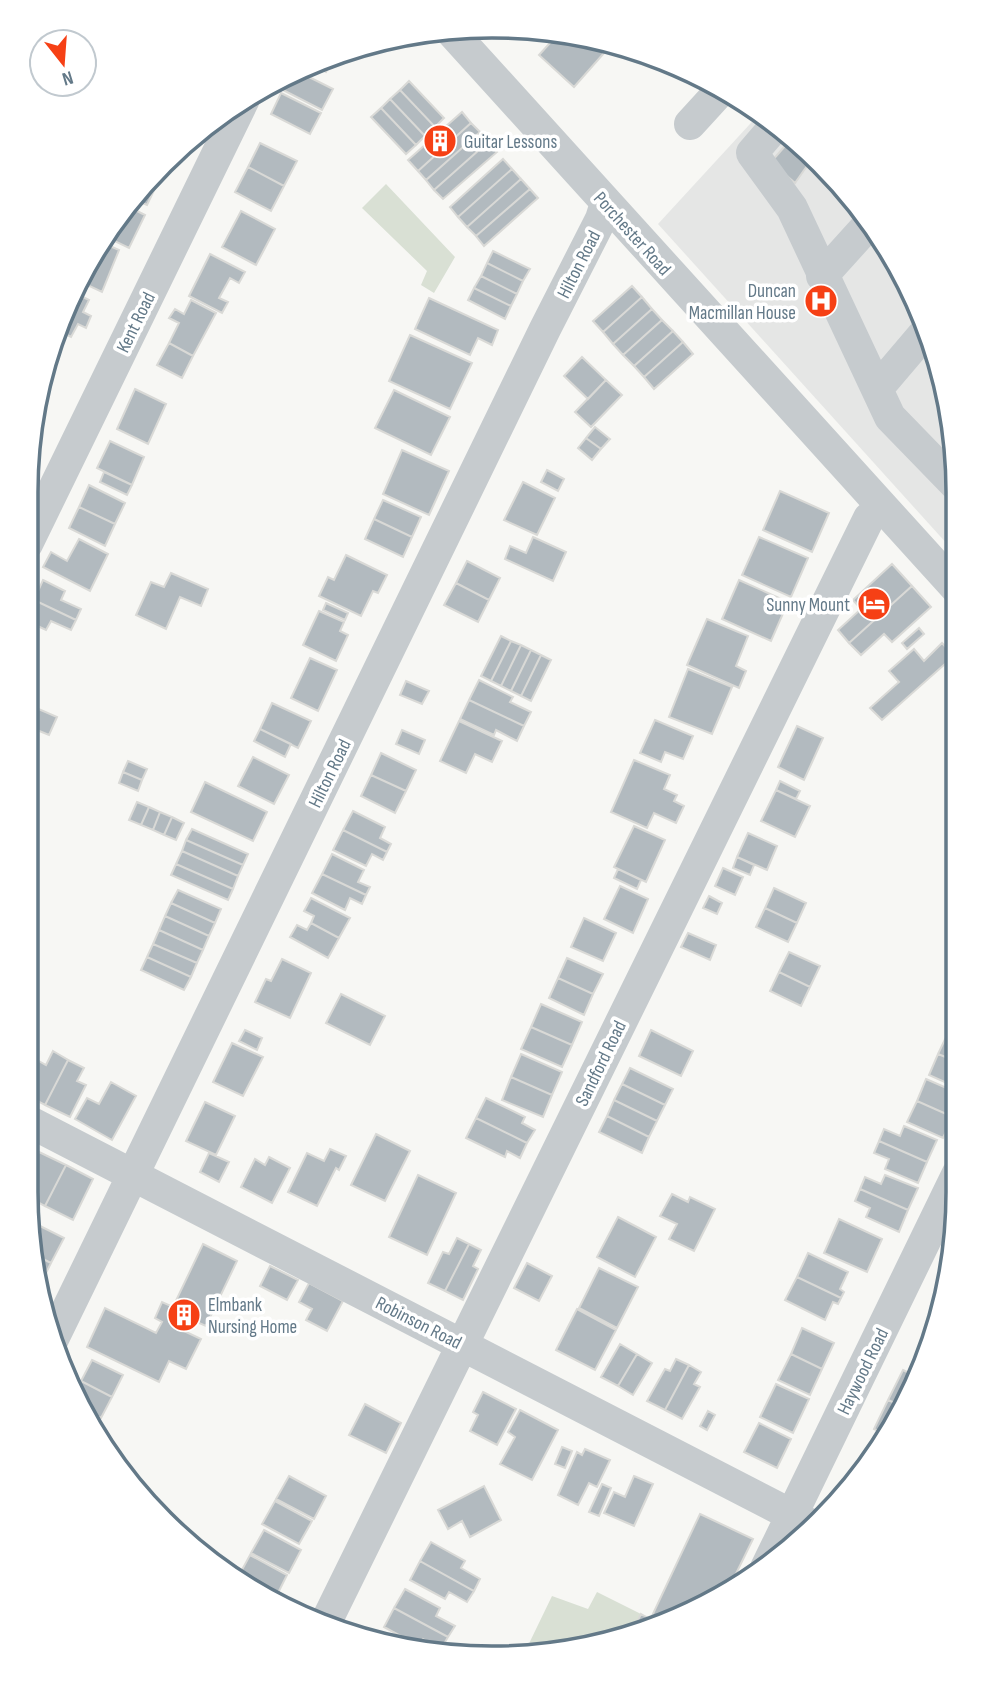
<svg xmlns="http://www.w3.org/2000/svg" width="985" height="1685" font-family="'Sofia Sans Condensed',sans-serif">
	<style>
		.built { fill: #e5e6e5 }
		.green { fill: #d9e0d4 }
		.building { fill: #b2babf; stroke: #d9d9d6; stroke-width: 2 }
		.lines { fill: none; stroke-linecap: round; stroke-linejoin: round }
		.minor { stroke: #c6cbce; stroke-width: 32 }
		.labels { text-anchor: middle; stroke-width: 7; stroke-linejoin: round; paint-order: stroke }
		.poi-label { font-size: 19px; fill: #637988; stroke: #fff; text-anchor: start }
		.street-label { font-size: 19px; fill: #637988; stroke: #fff }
		.rim { fill: none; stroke: #637988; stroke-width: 3.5 }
	</style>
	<rect width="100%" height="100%" fill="#f7f7f4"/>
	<path class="built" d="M761,112L822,163L896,259L934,343L958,462V556L658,224Z"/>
	<path class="green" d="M386,184L455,257L434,293L421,285L427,271L362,208Z
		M597,1592L663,1625L522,1658L552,1596L588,1609Z"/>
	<path class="building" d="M559,33L583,35L612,44L574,87L539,55Z
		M335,55L326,72L310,64L314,62Z
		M297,71L333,89L322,110L283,90L291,74Z
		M409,81L444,118L435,127L400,90Z
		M400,90L435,127L425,136L390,99Z
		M281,93L321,113L310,134L271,114Z
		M390,99L425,136L416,145L381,108Z
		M381,108L416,145L406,154L371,117Z
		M462,112L471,123L418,171L408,160Z
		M471,123L480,132L426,180L418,171Z
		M480,132L488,142L434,190L426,180Z
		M792,138L814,156L795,183L771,162Z
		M488,142L497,152L443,199L434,190Z
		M260,143L297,161L284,186L248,167Z
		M168,158L158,182L150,178L163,163Z
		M503,159L512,169L458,217L450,207Z
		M248,167L284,186L271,211L235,192Z
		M512,169L521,179L467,227L458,217Z
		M150,178L158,182L147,205L133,199Z
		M521,179L530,189L476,236L467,227Z
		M530,189L538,198L484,246L476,236Z
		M127,206L145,215L129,248L104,236Z
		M241,211L275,229L256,265L222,247Z
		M101,242L119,250L102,292L81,282Z
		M493,251L530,269L523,281L487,263Z
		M210,254L245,272L239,283L230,278L219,298L228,302L222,313L189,296Z
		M487,263L523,281L517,294L481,276Z
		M481,276L517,294L511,306L474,288Z
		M632,286L642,297L603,332L593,321Z
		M474,288L511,306L505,319L468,300Z
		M75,293L89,300L83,312L91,316L86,328L78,324L71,337L57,330Z
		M642,297L652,309L613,344L603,332Z
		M429,298L498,330L492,345L478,338L470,355L415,329Z
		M191,300L216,313L193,356L169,343L179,323L169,318L175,309L184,314Z
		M652,309L662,320L623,355L613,344Z
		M662,320L673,331L634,366L623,355Z
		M673,331L683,342L644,377L634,366Z
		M410,335L472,363L450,409L389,381Z
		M683,342L693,354L654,389L644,377Z
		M169,343L193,356L182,378L157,365Z
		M50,349L58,352L47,378L44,377Z
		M582,357L606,380L588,399L564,376Z
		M606,380L622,395L591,427L575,412Z
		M135,389L166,404L148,444L117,429Z
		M394,390L450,417L431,455L375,428Z
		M595,427L610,439L601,449L586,438Z
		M586,438L601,449L592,460L578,448Z
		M110,441L144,457L132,485L97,468Z
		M402,450L449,471L429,515L383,494Z
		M547,470L564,479L558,491L541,482Z
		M104,472L132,485L127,495L100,482Z
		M523,482L555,498L537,535L504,520Z
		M89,485L125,503L115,524L79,507Z
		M780,491L829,513L812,552L763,530Z
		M383,500L421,517L412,537L374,519Z
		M79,507L115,524L105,546L69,528Z
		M374,519L412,537L403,557L365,539Z
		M533,537L566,552L553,581L505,559L510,546L526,553Z
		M759,537L808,558L791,597L742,575Z
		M79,539L108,554L90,591L43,567L51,552L67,561Z
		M346,555L387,575L378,593L373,591L361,616L319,596L328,577L334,580Z
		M467,561L500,578L489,600L456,583Z
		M892,564L912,586L849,643L838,630L861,609L853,600Z
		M171,573L208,589L201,606L180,597L166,629L136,615L151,582L164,587Z
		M43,580L65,591L61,600L81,609L76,620L34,600Z
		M739,580L788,602L771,641L722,619Z
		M456,583L489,600L478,622L444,605Z
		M912,586L931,607L892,642L884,634L861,655L849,643Z
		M34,600L76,620L71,630L51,621L46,630L27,621V614Z
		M326,603L348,613L345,620L323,610Z
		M319,611L344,622L340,631L348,635L336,661L303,645Z
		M707,619L748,636L736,666L746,671L739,688L687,665Z
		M919,628L924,634L907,649L902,643Z
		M501,636L511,641L491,681L481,676Z
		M511,641L521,645L501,686L491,681Z
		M942,643L954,656L882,720L870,708L899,682L889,671L914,649L924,661Z
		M521,645L531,650L511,691L501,686Z
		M531,650L541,655L521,696L511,691Z
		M541,655L551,660L531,701L521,696Z
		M310,658L337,670L318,711L291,698Z
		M688,669L732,687L712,734L669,717Z
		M479,680L513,697L510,702L531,712L524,726L469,700Z
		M406,681L429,691L422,704L400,695Z
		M469,700L524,726L517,741L496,730L494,735L460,719Z
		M272,703L311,721L298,748L260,729Z
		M27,704L57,717L49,735L27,726Z
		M655,720L693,736L683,759L665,752L661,762L640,753Z
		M459,721L502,741L492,762L475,754L466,773L440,761Z
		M797,726L823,738L804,780L778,767Z
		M260,729L291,744L285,757L254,741Z
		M402,730L425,740L419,754L396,744Z
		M381,753L416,770L406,791L371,775Z
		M253,757L289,775L274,804L238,786Z
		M634,760L670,775L664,789L677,795L674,801L684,806L676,823L654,813L647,828L611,812Z
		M128,761L147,769L142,780L123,772Z
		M123,772L142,780L138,791L119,783Z
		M371,775L406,791L395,813L361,796Z
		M780,781L800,791L796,799L776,790Z
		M205,782L267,812L253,841L191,812Z
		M776,790L810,806L795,837L761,821Z
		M137,802L149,807L141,825L129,820Z
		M149,807L160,812L153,830L141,825Z
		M353,811L385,827L380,838L391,844L387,852L343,830Z
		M160,812L172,817L164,835L153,830Z
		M172,817L184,823L176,840L164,835Z
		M634,826L665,840L646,882L614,867Z
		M192,829L248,854L243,865L186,840Z
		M343,830L387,852L383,860L372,854L366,866L333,850Z
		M748,833L777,846L767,870L737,857Z
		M186,840L243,865L238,876L182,851Z
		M182,851L238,876L233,889L176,864Z
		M332,854L364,870L358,882L370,887L366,895L322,874Z
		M737,857L754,865L750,875L733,868Z
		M176,864L233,889L228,900L171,875Z
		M723,868L743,877L735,895L715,886Z
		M618,869L641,880L637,889L614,878Z
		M322,874L366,895L362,904L350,898L345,910L312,893Z
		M620,886L648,899L633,933L604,919Z
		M774,888L806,903L797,923L765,908Z
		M178,890L221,909L215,923L171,903Z
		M709,896L722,903L717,914L703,908Z
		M311,898L350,918L339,938L311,923L314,916L304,911Z
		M171,903L215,923L209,936L165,916Z
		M765,908L797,923L788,942L756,927Z
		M165,916L209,936L203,950L159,930Z
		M584,918L616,933L603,961L571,947Z
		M311,923L339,938L328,958L290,937L297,925L307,930Z
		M159,930L203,950L197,963L153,944Z
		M688,933L716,945L710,960L681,947Z
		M153,944L197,963L191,977L147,957Z
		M789,952L820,966L810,987L779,972Z
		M147,957L191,977L184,990L141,970Z
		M567,958L603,974L593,994L558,978Z
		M282,959L311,973L290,1018L255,1002L266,979L271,981Z
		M779,972L810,987L801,1006L770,991Z
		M558,978L593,994L584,1015L549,998Z
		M341,994L385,1016L370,1045L326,1023Z
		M541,1004L582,1022L572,1045L531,1027Z
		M531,1027L572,1045L562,1067L521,1049Z
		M245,1030L262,1038L257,1050L239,1041Z
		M651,1030L693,1051L681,1076L639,1056Z
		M948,1033L958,1037V1062L938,1054Z
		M232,1043L263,1057L243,1096L213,1082Z
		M53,1051L68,1060L45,1105L26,1095V1081L37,1060L46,1065Z
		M521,1054L562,1072L552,1095L511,1077Z
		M938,1054L958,1062V1088L929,1075Z
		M68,1060L84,1068L77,1081L86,1085L70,1117L45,1105Z
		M630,1068L673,1089L665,1105L622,1084Z
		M511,1077L552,1095L543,1117L502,1100Z
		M926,1079L958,1093V1106L953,1117L917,1101Z
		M111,1082L136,1096L112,1140L75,1119L87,1098L99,1104Z
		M622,1084L665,1105L657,1121L614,1100Z
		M486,1098L525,1117L522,1123L535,1130L527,1143L476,1118Z
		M614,1100L657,1121L649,1137L607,1116Z
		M917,1101L953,1117L943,1138L907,1122Z
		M205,1102L235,1116L216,1155L186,1141Z
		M607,1116L649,1137L642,1153L599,1132Z
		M476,1118L527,1143L520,1158L507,1151L505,1157L466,1138Z
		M904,1126L937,1140L927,1162L879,1141L884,1129L900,1136Z
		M376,1134L410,1151L385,1201L351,1185Z
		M879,1141L927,1162L918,1183L885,1169L889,1159L874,1153Z
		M330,1149L346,1156L339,1170L336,1168L317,1206L288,1192L307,1153L324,1161Z
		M39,1152L66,1165L45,1206L27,1196L26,1192V1177Z
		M209,1153L229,1162L219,1182L200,1172Z
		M269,1157L290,1168L272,1203L241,1187L255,1159L265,1165Z
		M66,1165L93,1179L73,1220L45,1206Z
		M418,1175L456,1193L427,1255L389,1237Z
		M885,1175L918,1188L908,1210L860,1189L865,1177L881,1184Z
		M860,1189L908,1210L899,1232L866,1217L870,1208L855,1201Z
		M672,1194L688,1202L690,1197L715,1209L694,1251L669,1239L677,1224L660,1216Z
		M618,1217L656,1237L635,1277L597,1257Z
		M839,1219L882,1239L867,1272L824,1253Z
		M34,1223L64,1238L51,1263L37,1256L32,1228Z
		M457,1238L469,1244L445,1291L428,1283L443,1252L449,1254Z
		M203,1244L237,1261L206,1326L190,1319L184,1331L201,1339L186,1369L169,1361L159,1382L87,1347L105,1308L156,1333L162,1322L155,1318L162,1302L173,1307Z
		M469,1244L481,1250L473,1266L478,1269L463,1300L445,1291Z
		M808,1253L848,1272L840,1289L844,1292L841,1298L797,1277Z
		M37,1256L51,1263L41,1283Z
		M527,1263L552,1276L539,1301L514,1288Z
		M270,1266L298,1280L287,1300L260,1286Z
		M599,1268L638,1287L617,1328L579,1308Z
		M797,1277L841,1298L838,1304L833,1302L825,1320L785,1300Z
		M309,1283L343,1301L327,1331L306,1320L312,1309L299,1302Z
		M577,1309L616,1330L595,1370L556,1350Z
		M802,1328L834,1343L822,1369L791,1354Z
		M931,1333L936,1335L934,1343L920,1370L916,1368Z
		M620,1344L637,1354L618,1386L601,1377Z
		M637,1354L652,1363L633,1395L618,1386Z
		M791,1354L822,1369L810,1395L778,1380Z
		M676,1359L689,1365L665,1410L647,1401L665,1369L670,1371Z
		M92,1360L123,1375L112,1397L81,1381Z
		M689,1365L701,1372L694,1384L700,1387L682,1419L665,1410Z
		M903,1370L917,1377L902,1406L888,1400Z
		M81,1381L112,1397L101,1418L88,1412L77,1391Z
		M776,1384L809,1399L793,1433L760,1417Z
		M483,1392L516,1409L497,1445L470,1431L478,1415L473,1412Z
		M888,1400L902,1406L888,1436L874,1429Z
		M365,1404L401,1423L386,1453L349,1435Z
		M520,1410L558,1430L532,1480L500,1464L515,1437L508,1432Z
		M708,1411L715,1415L707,1430L700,1426Z
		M759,1423L791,1439L777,1468L744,1452Z
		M562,1447L572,1451L565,1468L555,1464Z
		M585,1449L610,1460L597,1487L589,1483L578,1505L558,1495L577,1452L582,1455Z
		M864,1452L875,1457L855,1479L852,1477Z
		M289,1476L326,1496L314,1519L276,1499Z
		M634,1476L653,1484L634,1526L604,1513L614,1492L625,1497Z
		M602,1484L611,1488L599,1516L589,1512Z
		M484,1486L501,1520L470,1537L462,1521L448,1529L438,1510Z
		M275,1501L312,1521L299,1544L262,1524Z
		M700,1514L753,1539L728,1590L671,1623L663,1625L651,1618Z
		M264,1530L301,1550L289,1573L251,1553Z
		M431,1542L465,1561L461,1568L480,1579L474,1591L420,1561Z
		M250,1555L287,1575L275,1599L237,1579Z
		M420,1561L474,1591L467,1602L449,1592L445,1599L410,1580Z
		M405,1589L440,1608L436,1616L455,1626L448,1637L394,1608Z
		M394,1608L448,1637L441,1649L423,1639L419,1646L384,1627Z
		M641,1614L657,1623L655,1627L646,1629L636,1624Z"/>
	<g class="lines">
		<path class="minor" d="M450,30L958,590
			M690,124L722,89
			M776,125L752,153L792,208L890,417L958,487
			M822,276L869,224
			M877,389L928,329
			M27,544L244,99
			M26,1120L811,1525
			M51,1343L545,329L601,219L606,203
			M766,1568L958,1173
			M326,1622L869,518L881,508"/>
	</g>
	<defs>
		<symbol id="building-disc" viewBox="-11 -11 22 22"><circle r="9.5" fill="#f64015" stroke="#fff"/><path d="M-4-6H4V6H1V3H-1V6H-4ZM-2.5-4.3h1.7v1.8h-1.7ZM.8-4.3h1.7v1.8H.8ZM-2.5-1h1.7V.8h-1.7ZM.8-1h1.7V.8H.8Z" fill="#fff"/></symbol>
		<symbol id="hospital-disc" viewBox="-11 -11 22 22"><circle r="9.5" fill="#f64015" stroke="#fff"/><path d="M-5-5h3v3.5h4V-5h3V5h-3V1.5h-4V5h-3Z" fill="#fff"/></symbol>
		<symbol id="hotel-disc" viewBox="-11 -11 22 22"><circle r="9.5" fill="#f64015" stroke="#fff"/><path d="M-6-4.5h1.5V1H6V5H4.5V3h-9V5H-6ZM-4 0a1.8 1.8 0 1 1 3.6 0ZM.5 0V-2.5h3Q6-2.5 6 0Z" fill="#fff"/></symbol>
	</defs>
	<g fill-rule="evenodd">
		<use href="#building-disc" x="421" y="122" width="38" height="38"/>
		<use href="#hospital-disc" x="802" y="282" width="38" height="38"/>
		<use href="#hotel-disc" x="855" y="585" width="38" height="38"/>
		<use href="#building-disc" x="165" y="1296" width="38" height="38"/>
	</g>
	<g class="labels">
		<g class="poi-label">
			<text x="464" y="148">Guitar Lessons</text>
			<text x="796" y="297" text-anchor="end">Duncan<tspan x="796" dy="22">Macmillan House</tspan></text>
			<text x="850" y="611" text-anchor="end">Sunny Mount</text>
			<text x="208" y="1311">Elmbank<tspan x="208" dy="22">Nursing Home</tspan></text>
		</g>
		<g class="street-label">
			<text transform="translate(633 233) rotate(48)" y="7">Porchester Road</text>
			<text transform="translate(578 264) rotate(-63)" y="7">Hilton Road</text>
			<text transform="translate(135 322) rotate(-64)" y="7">Kent Road</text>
			<text transform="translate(329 773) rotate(-64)" y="7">Hilton Road</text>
			<text transform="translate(600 1063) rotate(-64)" y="7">Sandford Road</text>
			<text transform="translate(419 1322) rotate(27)" y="7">Robinson Road</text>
			<text transform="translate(862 1371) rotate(-64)" y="7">Haywood Road</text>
		</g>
	</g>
	<path d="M0 0H985V1685H0ZM492 38H492A454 454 0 0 1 946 492V1192A454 454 0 0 1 492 1646H492A454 454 0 0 1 38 1192V492A454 454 0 0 1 492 38Z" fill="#fff" fill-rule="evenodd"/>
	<path class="rim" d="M492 38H492A454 454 0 0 1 946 492V1192A454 454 0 0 1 492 1646H492A454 454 0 0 1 38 1192V492A454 454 0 0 1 492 38Z"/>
	<g transform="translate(63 63) rotate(163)"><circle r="33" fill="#ffffff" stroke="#c1c9cf" stroke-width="2"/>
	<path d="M0-5L12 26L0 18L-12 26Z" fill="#f64015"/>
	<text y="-10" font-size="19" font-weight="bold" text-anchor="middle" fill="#637988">N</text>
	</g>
</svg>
